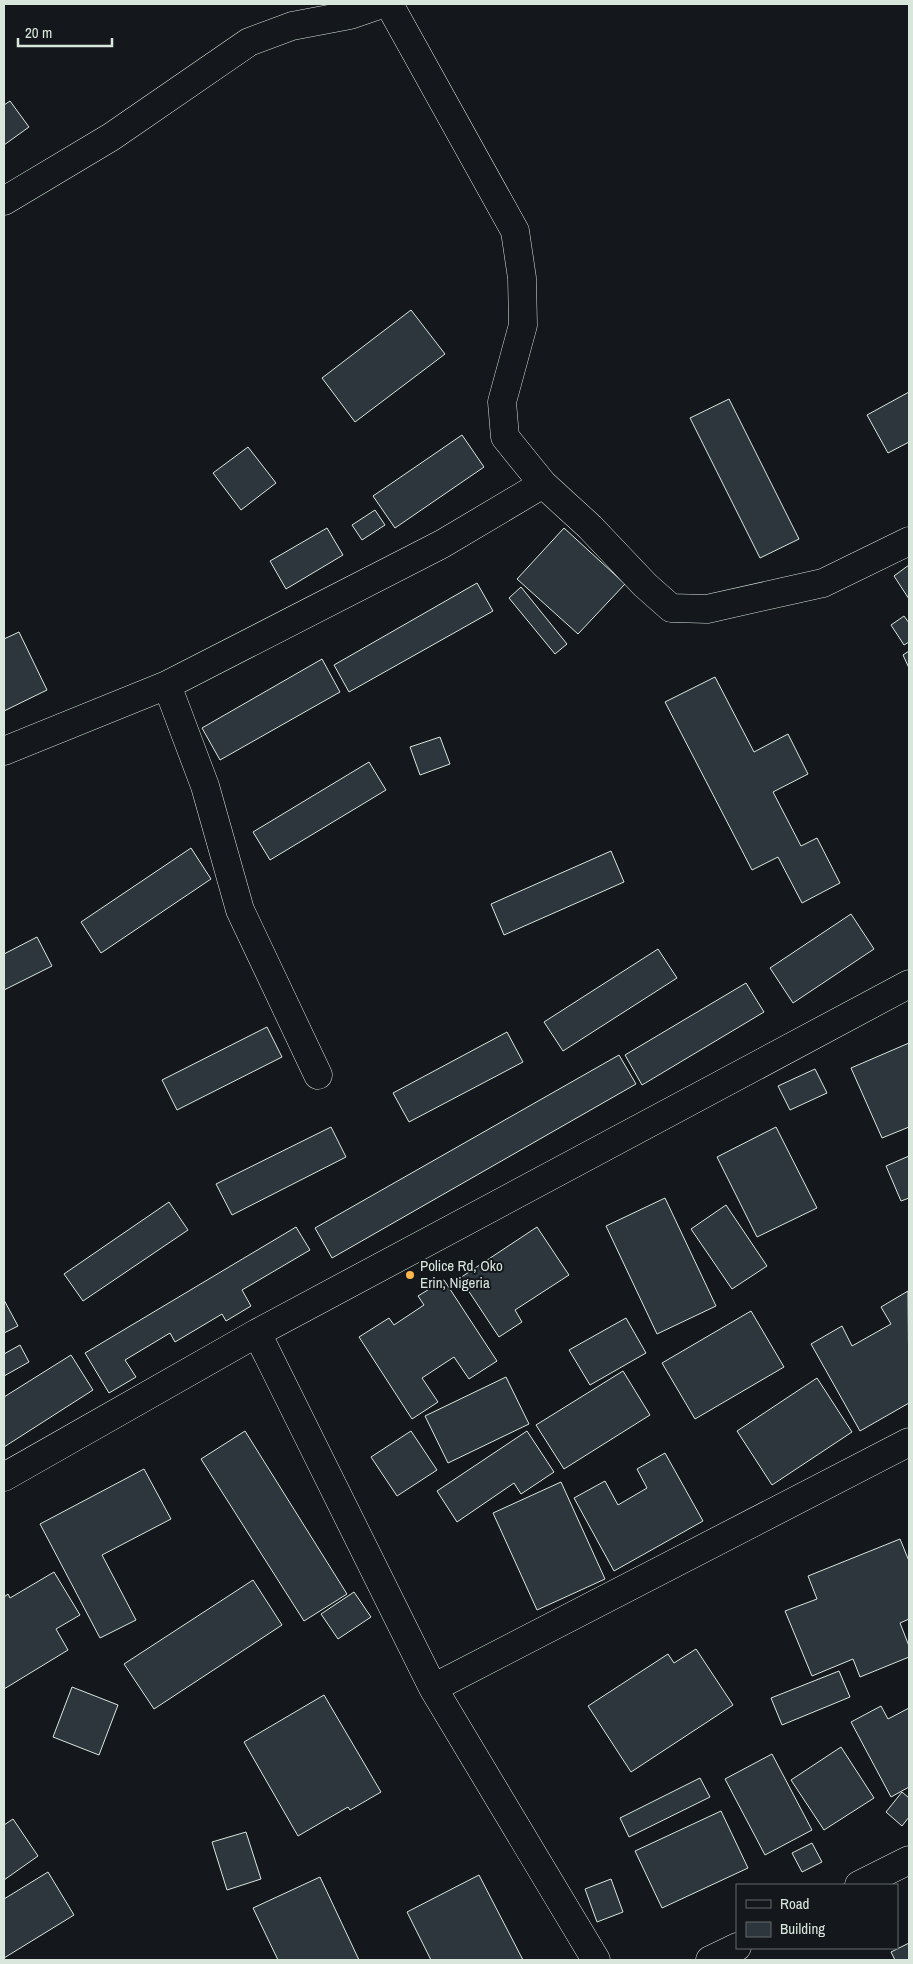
<svg xmlns="http://www.w3.org/2000/svg" width="913" height="1964" font-family="'Archivo Narrow',sans-serif">
	<style>
		.building { fill: #2c363c; stroke: #d8e6dc }
		.lines { fill: none; stroke-linecap: round; stroke-linejoin: round }
		.minor-casing { stroke: #d8e6dc; stroke-width: 29 }
		.minor { stroke: #14181c; stroke-width: 28 }
		.poi-dot { fill: #ffb74d; stroke: #14181c; stroke-width: 2 }
		.labels { text-anchor: middle; stroke-width: 4; stroke-linejoin: round; paint-order: stroke }
		.poi-label { font-size: 15px; fill: #d8e6dc; stroke: #14181c; text-anchor: start }
	</style>
	<rect width="100%" height="100%" fill="#14181c"/>
	<path class="building" d="M10,101L29,127L4,145V105Z
		M411,310L445,354L355,422L322,378Z
		M909,392V442L888,453L867,415Z
		M729,399L799,539L760,558L690,418Z
		M462,435L484,467L395,528L373,496Z
		M248,447L276,483L241,510L213,473Z
		M375,510L385,525L362,540L352,525Z
		M327,528L343,555L286,589L270,561Z
		M564,528L625,584L578,634L517,579Z
		M909,565V599L894,576Z
		M477,583L493,611L349,692L334,665Z
		M521,587L567,644L555,654L509,598Z
		M904,616L909,623V642L904,645L891,625Z
		M19,632L47,690L4,711V639Z
		M909,651V668L903,655Z
		M322,659L340,692L220,760L202,728Z
		M715,677L754,752L788,734L808,774L773,792L801,846L817,838L840,883L802,903L778,857L752,870L665,702Z
		M440,737L450,764L420,775L410,747Z
		M369,762L386,790L270,860L253,832Z
		M191,848L211,879L101,953L81,922Z
		M611,851L624,882L504,935L491,904Z
		M851,914L874,949L793,1003L770,968Z
		M37,937L52,966L4,990V954Z
		M658,949L677,978L563,1051L544,1022Z
		M746,983L764,1012L642,1085L625,1055Z
		M267,1027L282,1057L177,1110L162,1080Z
		M507,1032L523,1062L409,1122L393,1093Z
		M909,1043V1127L882,1138L851,1068Z
		M619,1055L636,1084L332,1258L315,1228Z
		M815,1069L827,1093L790,1110L778,1086Z
		M331,1127L346,1157L232,1215L216,1184Z
		M776,1127L817,1208L757,1237L717,1157Z
		M909,1156V1198L901,1201L886,1166Z
		M665,1198L716,1306L657,1334L606,1226Z
		M169,1202L188,1230L83,1301L64,1274Z
		M726,1205L767,1266L732,1289L691,1229Z
		M296,1227L310,1250L242,1290L251,1306L226,1321L222,1314L175,1342L170,1333L125,1360L136,1377L109,1393L85,1353Z
		M537,1227L569,1275L515,1310L522,1322L499,1337L460,1278Z
		M444,1280L497,1361L469,1379L454,1357L422,1378L438,1402L412,1419L359,1337L389,1318L394,1325L424,1305L418,1296Z
		M908,1291L909,1403L860,1431L811,1344L842,1326L852,1346L891,1324L881,1307Z
		M4,1300L18,1326L4,1333Z
		M751,1311L784,1367L695,1419L662,1363Z
		M626,1318L646,1353L590,1385L569,1350Z
		M20,1345L29,1362L4,1376V1354Z
		M71,1355L93,1390L4,1447V1397Z
		M623,1371L650,1415L564,1469L536,1425Z
		M506,1377L529,1424L448,1463L425,1416Z
		M817,1378L852,1432L772,1485L737,1431Z
		M245,1431L347,1594L304,1621L201,1459Z
		M411,1431L437,1470L397,1496L371,1457Z
		M527,1431L554,1472L521,1494L514,1483L457,1522L437,1491Z
		M665,1453L703,1521L614,1571L574,1498L605,1481L618,1505L647,1488L637,1469Z
		M144,1469L171,1519L102,1555L136,1620L100,1638L40,1524Z
		M561,1482L605,1579L537,1610L493,1513Z
		M900,1539L909,1561V1619L900,1623L909,1646V1657L860,1677L853,1659L812,1676L785,1611L817,1599L808,1576Z
		M54,1572L80,1615L56,1629L68,1650L4,1689V1597L8,1594L10,1598Z
		M253,1580L282,1625L154,1709L124,1664Z
		M354,1592L371,1617L338,1639L321,1614Z
		M696,1649L733,1705L631,1772L588,1706L668,1654L674,1663Z
		M839,1671L850,1697L782,1725L771,1698Z
		M72,1687L118,1705L99,1755L53,1737Z
		M324,1695L381,1792L350,1810L348,1807L298,1836L244,1742Z
		M881,1706L888,1719L909,1708V1787L891,1797L851,1722Z
		M841,1747L874,1798L824,1830L791,1780Z
		M772,1754L812,1830L765,1855L725,1779Z
		M700,1778L710,1797L629,1837L620,1818Z
		M902,1792L909,1798V1817L902,1826L886,1812Z
		M721,1811L748,1868L662,1908L635,1851Z
		M13,1819L38,1856L4,1880V1825Z
		M246,1832L261,1879L227,1890L212,1842Z
		M812,1843L822,1862L802,1872L792,1853Z
		M48,1872L74,1915L4,1958V1899Z
		M479,1875L523,1960H431L407,1912Z
		M320,1877L359,1960H278L253,1908Z
		M611,1879L623,1912L597,1922L585,1889Z
		M909,1943V1960H895L891,1952Z"/>
	<g class="lines">
		<defs>
			<path id="minor" d="M4,201L111,137L249,42L292,26L350,15L382,4
				M543,484L590,527L645,585L671,608L707,609L823,583L909,541
				M167,685L205,786L240,910L318,1075
				M4,751L167,685L442,544L543,484L505,437L502,402L523,325L522,278L515,231L389,4
				M257,1333L433,1688L596,1960
				M4,1477L257,1333L909,984
				M433,1688L909,1442
				M859,1885L909,1860
				M710,1960L737,1947"/>
		</defs>
		<use href="#minor" class="minor-casing"/>
		<use href="#minor" class="minor"/>
	</g>
	<circle class="poi-dot" cx="410" cy="1275" r="5"/>
	<g class="labels">
		<g class="poi-label">
			<text x="420" y="1271">Police Rd, Oko<tspan x="420" dy="17">Erin, Nigeria</tspan></text>
		</g>
	</g>
	<rect width="913" height="1964" fill="none" stroke="#d8e6dc" stroke-width="10"/>
	<rect x="736" y="1884" width="162" height="65" fill="#14181c" stroke="#626a69"/>
	<rect x="746" y="1900" width="25" height="8" fill="#14181c" stroke="#626a69"/>
	<text x="780" y="1909" font-size="15" fill="#d8e6dc">Road</text>
	<rect x="746" y="1922" width="25" height="15" fill="#2c363c" stroke="#626a69"/>
	<text x="780" y="1934" font-size="15" fill="#d8e6dc">Building</text>
	<path d="M18 38v8h94v-8" fill="none" stroke="#d8e6dc" stroke-width="2.5"/>
	<text x="25" y="38" font-size="15" fill="#d8e6dc" stroke="#14181c" stroke-width="4" paint-order="stroke">20 m</text>
</svg>
